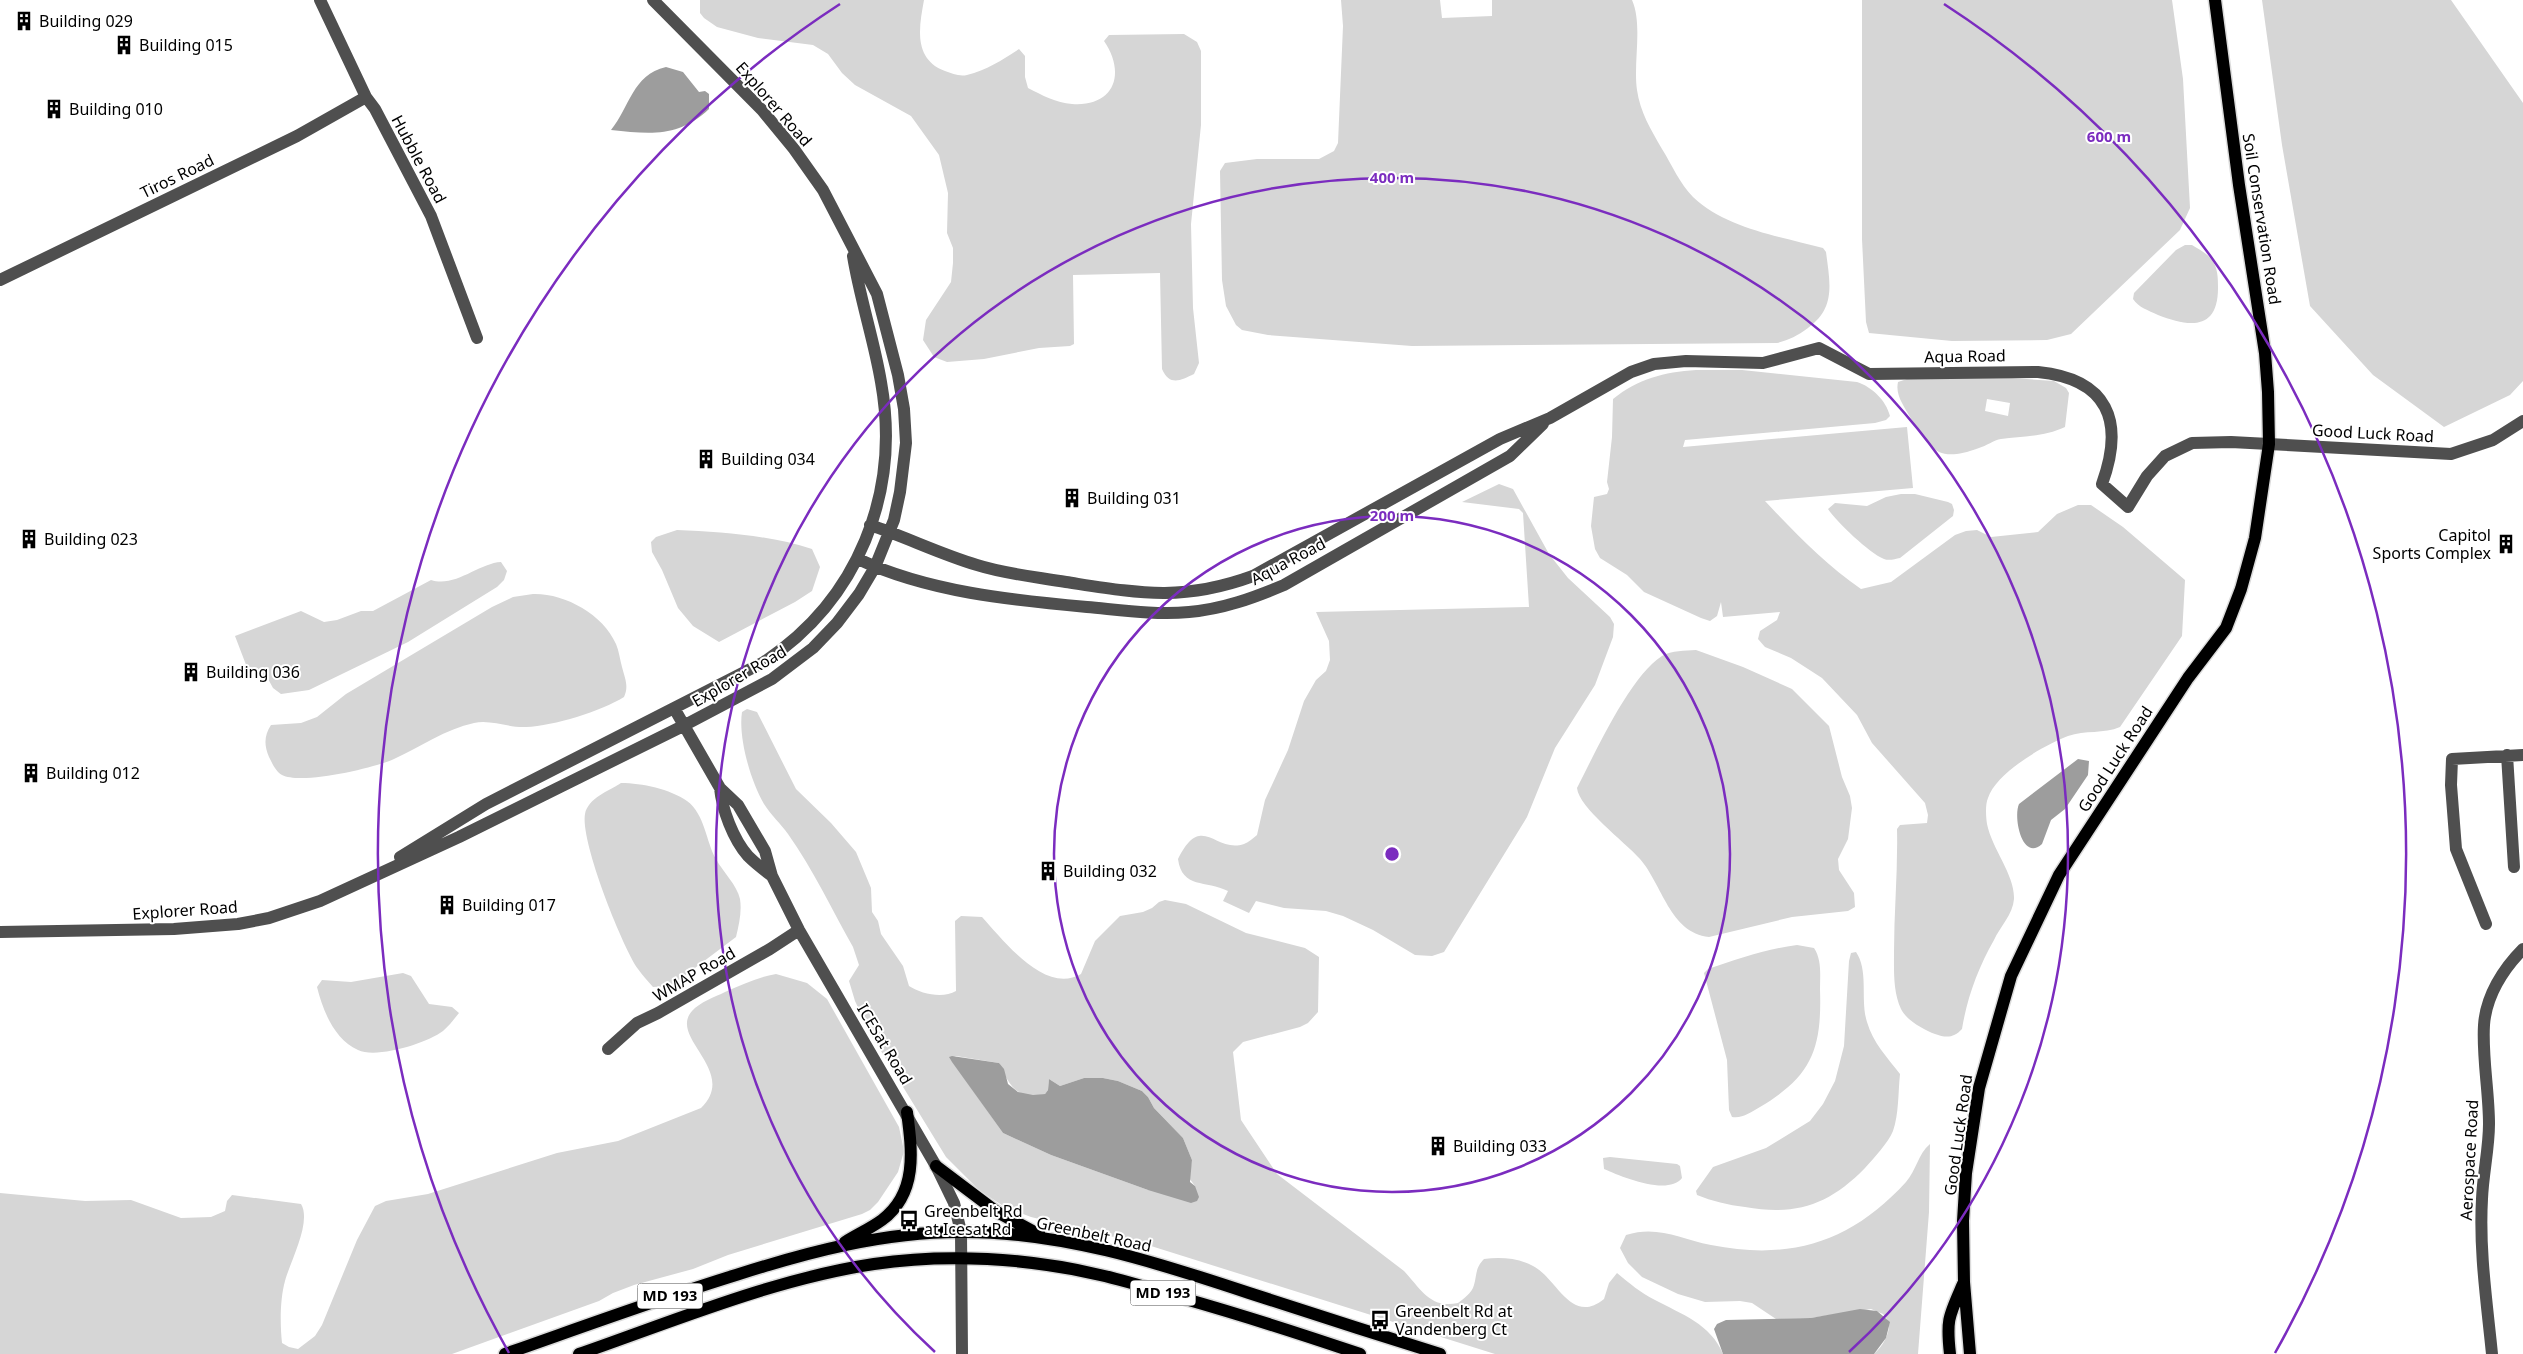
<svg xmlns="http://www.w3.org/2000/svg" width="2523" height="1354" font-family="'Noto Sans',sans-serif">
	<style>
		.green { fill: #d6d6d6; fill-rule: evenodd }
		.water { fill: #9d9d9d }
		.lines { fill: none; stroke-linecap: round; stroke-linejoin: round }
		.major-casing { stroke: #dbdbdb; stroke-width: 15 }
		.minor { stroke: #4f4f4f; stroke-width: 12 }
		.major { stroke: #000; stroke-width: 12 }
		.ring { fill: none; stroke: #7b2cbf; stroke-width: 2.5 }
		.labels { text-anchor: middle; stroke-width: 4; stroke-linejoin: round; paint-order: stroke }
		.shield { fill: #fff; stroke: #4c4c4c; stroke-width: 1 }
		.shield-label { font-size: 15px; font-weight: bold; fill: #000 }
		.poi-label { font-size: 16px; fill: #000; stroke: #fff; text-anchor: start }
		.street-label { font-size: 16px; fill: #000; stroke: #fff }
		.centre { fill: #7b2cbf; stroke: #fff; stroke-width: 2.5 }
		.ring-label { font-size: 15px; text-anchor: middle; font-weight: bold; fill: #7b2cbf; stroke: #fff; stroke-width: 4; stroke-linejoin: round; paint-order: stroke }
	</style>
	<rect width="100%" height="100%" fill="#fff"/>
	<path class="green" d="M700,0H924C919,27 913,59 945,71C952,73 959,77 967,75C987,70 1002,60 1019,49L1025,56V77L1028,88C1042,95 1056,103 1072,104C1115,107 1126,73 1104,41L1109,35L1184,34L1197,42L1201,51V125L1191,224L1193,308L1199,363L1194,374C1181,380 1170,387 1162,369L1160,273L1073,275L1074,344L1070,346L1039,348L984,359L947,362L934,357L923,340L926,320L951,282L953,263V248L947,233L948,193L939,155L911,116L855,85L842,73L828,54L813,45L758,38L717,27L704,18L700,13Z
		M1341,0H1440L1442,18L1492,16V0H1632C1643,25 1633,62 1637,90C1640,112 1651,130 1662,149C1672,165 1680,184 1693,197C1727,229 1779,236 1823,248L1826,252C1830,283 1836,308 1808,328C1797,336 1789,340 1777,343L1412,346L1268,335L1242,330L1236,325L1226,306L1222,280L1220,171L1225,163L1257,159H1319L1334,151L1338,143L1343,26Z
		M1862,0H2172L2183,79L2190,208L2180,230L2071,334L2047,340L1952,341L1869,333L1866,322L1862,239Z
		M2262,0H2451L2523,103V381L2510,395L2444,427L2373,375L2310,306L2282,145Z
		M2185,245H2192C2198,249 2207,253 2211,259C2218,267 2218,278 2218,288C2218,331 2189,327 2158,315C2148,310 2139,308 2133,299L2134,293L2176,250Z
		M1696,370H1742L1857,382C1872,387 1886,400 1890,416L1886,420L1875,423L1685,440L1683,447L1907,427L1913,488L1765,501C1795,533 1825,564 1861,589L1891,582L1955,535L1966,531L1977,530L1991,537L2038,532L2057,514L2078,505H2091L2123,527L2185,580L2182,636L2120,727C2104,734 2085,730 2068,736C2044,745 1996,773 1988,798C1985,805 1986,817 1987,824C1992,849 2015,875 2014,899C2013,914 2000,927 1994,940C1978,968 1967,998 1962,1029C1954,1038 1946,1038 1935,1034C1924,1030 1906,1020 1901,1009C1893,992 1894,971 1894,952C1894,911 1898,870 1897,829L1900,825L1927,823L1928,815L1925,803L1872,743L1857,715L1822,678L1791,658L1765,647L1758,639L1760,631L1777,620L1780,612L1723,617L1721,602L1717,616L1710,621L1701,618L1644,592L1627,575L1600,558L1595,549L1591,526L1594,497L1607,494L1609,489L1607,482L1612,437L1613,399C1638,379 1664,372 1696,370Z
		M1997,377L2054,381L2066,388L2069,393L2065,427C2044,437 2022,436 2001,439C1994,440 1986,446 1979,448C1938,463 1931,451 1910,417C1904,406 1895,395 1898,382L1907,379ZM1987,399L2010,403L2008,416L1985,411Z
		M1499,484L1513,489L1549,554L1568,578L1610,617L1614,624L1613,637L1595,685L1555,748L1527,817L1444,952L1432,956L1415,955L1373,930L1343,916L1326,911L1284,908L1256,901L1249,913L1223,901L1228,891C1206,880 1182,889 1178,859C1202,811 1215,854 1244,844C1249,842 1253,838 1257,835L1265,800L1288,750L1304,701L1316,680L1326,671L1330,660L1329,641L1316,612L1529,607L1523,513L1519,509L1462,502Z
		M1901,494H1915L1948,502L1952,504L1954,510L1953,516L1900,558C1895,559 1889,561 1884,559C1869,553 1837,522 1828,509L1835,503L1867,506L1886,497Z
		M677,530C722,532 769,535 812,549L820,567L812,591L795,602L719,642L693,626L678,608L662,570L652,552L651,542L656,537Z
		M501,562L507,571L504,580L497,587L408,642L309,690L281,694L273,688L267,677L248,670L235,636L301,611L324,622L337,620L361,611H373L431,580C455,588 479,563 501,562Z
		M533,594C564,593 603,614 616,644C619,651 620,660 622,667C625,679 629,686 624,697C601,711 554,726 526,727C509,728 490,719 474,723C446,729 420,747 394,759C374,768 302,785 282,775C276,772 272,763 269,757C264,745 264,736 271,725L301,723L317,717L346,694L492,607L513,597Z
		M1696,650L1743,667L1792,689L1829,726L1842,777L1850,796L1852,808L1848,839L1838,859L1839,870L1854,893L1855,907L1848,911L1792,917L1709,937C1670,933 1662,884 1640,859C1624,841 1579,808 1577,788C1595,753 1630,676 1662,656C1672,650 1685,651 1696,650Z
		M747,709L757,712L796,789L831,823L856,852L871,888L872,912L878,921L881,934L903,966L909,986C921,994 943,999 956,991L955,921L961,916L982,917C1004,941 1045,995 1081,974L1095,941L1120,916L1143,912L1152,908L1159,902L1165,900L1186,904L1246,933L1305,948L1319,957L1318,1012L1308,1023L1300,1027L1243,1042L1233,1052L1241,1120L1277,1174L1404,1271C1421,1289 1430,1309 1458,1303C1463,1299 1472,1293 1474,1285C1477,1275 1475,1268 1484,1259C1501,1257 1518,1258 1533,1266C1557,1278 1571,1326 1604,1299L1609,1283L1617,1273C1629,1283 1641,1293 1655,1300C1681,1314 1711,1324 1723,1354H1495L1151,1246L1031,1217L1005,1207L980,1191L946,1157L870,1033L855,1001L849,981L859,965L853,947C832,910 813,869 788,834C781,824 771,815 764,804C751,782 738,738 742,712ZM956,1056L999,1063C1009,1085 1017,1101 1045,1094L1048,1090L1049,1079L1060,1086L1084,1078H1103L1118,1081L1142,1091L1148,1097L1154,1108L1183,1138L1192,1160L1189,1178L1195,1186L1148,1190L1051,1155L1003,1133L950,1058Z
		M621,783C642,783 670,789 687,801C705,814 706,842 716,859C723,872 737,885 740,899C742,912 739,924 736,937L671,986L653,987C648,981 643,976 638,969C622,946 580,841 585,814C588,798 609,791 621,783Z
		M1797,945L1814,948C1822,960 1820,976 1820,989C1822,1049 1812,1076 1760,1107C1751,1112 1742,1119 1732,1117L1729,1110L1727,1060L1704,973L1708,969C1737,959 1766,949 1797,945Z
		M1856,952C1869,971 1860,1000 1867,1022C1873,1043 1887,1057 1900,1074C1898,1093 1899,1114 1893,1131C1888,1143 1874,1158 1865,1168C1829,1205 1796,1216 1745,1207C1728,1205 1712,1201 1697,1195L1696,1191L1713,1167L1766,1148L1810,1121L1823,1104L1835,1081L1844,1046L1849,961L1851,953Z
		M403,973L411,976L429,1004L452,1007L459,1013C454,1019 449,1026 443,1031C427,1043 377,1059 358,1050C334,1039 323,1011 317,987L322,980L351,982Z
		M776,974L807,983L827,999L899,1127L904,1151L898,1172L878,1202L870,1210L862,1214L728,1255L693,1269L634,1285L613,1293L599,1301L452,1354H0V1193L85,1201L131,1200L181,1218L211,1217L225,1211L227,1201L232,1195L301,1204C312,1222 290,1262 285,1281C280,1299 280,1324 282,1343L289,1347L298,1349L315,1336L322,1325L357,1240L375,1206L386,1201L428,1194L557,1153L618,1141L701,1108C739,1071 668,1038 692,1011C700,1002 715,997 725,992C742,985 758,977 776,974Z
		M1930,1144L1929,1212L1918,1354H1874C1883,1346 1890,1334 1889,1322L1883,1314L1871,1309L1811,1318L1776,1319L1752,1303L1740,1301L1705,1302L1678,1294L1642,1277L1628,1263L1620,1248L1626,1235C1658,1225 1680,1239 1711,1245C1791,1261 1851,1242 1906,1182C1916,1171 1918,1154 1930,1144Z
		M1610,1157L1677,1164L1680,1166L1682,1178C1668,1196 1622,1177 1604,1169L1603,1158Z"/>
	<path class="water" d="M666,67L683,72L699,92L705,91L709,94V109C678,138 650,134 611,130C630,107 632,75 666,67Z
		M2078,759L2089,761L2088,775L2065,809L2051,820L2042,844C2022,862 2013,817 2019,804Z
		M952,1056L999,1063L1004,1069L1008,1084L1018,1092L1033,1095L1045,1094L1048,1090L1049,1079L1060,1086L1084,1078H1103L1118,1081L1142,1091L1148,1097L1154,1108L1183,1138L1192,1160L1190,1182L1195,1186L1199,1197L1197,1201L1191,1203L1148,1190L1051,1155L1003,1133L952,1062L949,1057Z
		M1860,1309L1877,1311L1890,1322L1886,1338L1874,1354H1723L1714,1329L1717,1324L1726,1320L1811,1318Z"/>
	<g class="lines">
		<defs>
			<path id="major" d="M936,1166L997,1212L1040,1235
				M845,1242C858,1234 871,1228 882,1220C918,1193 912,1150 907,1112
				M505,1354C582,1327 658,1299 736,1275C808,1252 883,1232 960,1232C1060,1231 1156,1262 1249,1293C1313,1314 1376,1334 1440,1354
				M579,1354C674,1321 774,1279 874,1264C947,1253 1028,1258 1100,1275C1127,1281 1155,1290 1182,1298C1242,1315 1301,1334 1360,1354
				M1950,1354C1946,1319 1949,1316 1963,1284
				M1970,1354L1964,1282L1963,1221L1966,1173L1979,1088L2011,976L2059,875L2188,678L2226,628L2241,589L2255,538L2269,444L2268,392L2265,353L2239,185L2215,0"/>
		</defs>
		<use href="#major" class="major-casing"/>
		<path class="minor" d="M320,0L366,97L375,109L431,216L477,338
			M0,280L297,136L366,97
			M870,525C906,537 940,554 977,565C1005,574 1037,577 1066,582C1138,593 1182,602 1253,576L1500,439L1550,418L1631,372L1654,364L1686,361L1763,363L1819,348L1869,374L2038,372C2108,379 2125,421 2102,484L2128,507L2147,476L2165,456L2192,443L2231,442L2451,454L2493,440L2523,421
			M858,559C928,592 1011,600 1087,607C1121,610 1155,615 1189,612C1223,609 1253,598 1284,585L1510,456L1543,424
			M674,708L720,788L738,805L765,851L772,876L799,930L936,1166L954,1203L961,1232L962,1354
			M2507,755L2514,867
			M720,788C722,809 733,839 748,856C755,863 764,870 772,876
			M400,857L486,804L764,662C858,600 901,493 881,382C874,340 860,299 853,256
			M2486,924L2456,849L2451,785L2452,759L2523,755
			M0,932L174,929L238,924L269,918L320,901L459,837L683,726L772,679L813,648L837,623L859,594L875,567L894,520L900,492L906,443L904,409L898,375L877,294L823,190L794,149L762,110L653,0
			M608,1049L637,1023L658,1013L770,949L799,930
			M2492,1354C2487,1303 2479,1251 2482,1199C2483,1173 2489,1149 2489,1124C2489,1091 2482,1057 2484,1025C2486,996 2503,969 2523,949"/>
		<use href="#major" class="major"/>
	</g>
	<g class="ring">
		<circle cx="1392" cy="854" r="338"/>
		<path d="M935 1352A676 676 0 1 1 1849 1352"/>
		<path d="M509 1353A1014 1014 0 0 1 840 4M1944 4A1014 1014 0 0 1 2275 1353"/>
	</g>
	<defs>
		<symbol id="building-bare" viewBox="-9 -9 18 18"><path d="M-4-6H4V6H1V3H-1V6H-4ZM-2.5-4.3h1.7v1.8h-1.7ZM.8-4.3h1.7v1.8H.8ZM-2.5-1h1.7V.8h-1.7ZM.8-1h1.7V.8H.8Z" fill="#000" stroke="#fff" stroke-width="2.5" paint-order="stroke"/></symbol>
		<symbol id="bus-bare" viewBox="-9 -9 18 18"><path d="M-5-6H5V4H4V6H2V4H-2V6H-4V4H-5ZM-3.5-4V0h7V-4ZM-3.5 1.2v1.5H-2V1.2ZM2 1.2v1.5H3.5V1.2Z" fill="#000" stroke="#fff" stroke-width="2.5" paint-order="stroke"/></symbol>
	</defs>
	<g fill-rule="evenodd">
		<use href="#building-bare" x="10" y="7" width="28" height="28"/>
		<use href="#building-bare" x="110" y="31" width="28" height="28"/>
		<use href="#building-bare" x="40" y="95" width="28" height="28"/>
		<use href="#building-bare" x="692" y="445" width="28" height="28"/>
		<use href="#building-bare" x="1058" y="484" width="28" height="28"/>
		<use href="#building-bare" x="15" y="525" width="28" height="28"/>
		<use href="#building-bare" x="2492" y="530" width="28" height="28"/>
		<use href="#building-bare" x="177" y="658" width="28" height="28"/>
		<use href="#building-bare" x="17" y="759" width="28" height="28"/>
		<use href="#building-bare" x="1034" y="857" width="28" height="28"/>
		<use href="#building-bare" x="433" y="891" width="28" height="28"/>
		<use href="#building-bare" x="1424" y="1132" width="28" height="28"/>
		<use href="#bus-bare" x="895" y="1206" width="28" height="28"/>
		<use href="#bus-bare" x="1366" y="1306" width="28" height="28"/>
	</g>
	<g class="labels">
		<g class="shield">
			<rect x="1130.5" y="1280.5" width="65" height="25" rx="4"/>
			<rect x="637.5" y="1283.5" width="65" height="25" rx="4"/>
		</g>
		<g class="shield-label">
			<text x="1163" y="1298">MD 193</text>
			<text x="670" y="1301">MD 193</text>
		</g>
		<g class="poi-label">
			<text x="39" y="27">Building 029</text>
			<text x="139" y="51">Building 015</text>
			<text x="69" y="115">Building 010</text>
			<text x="721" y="465">Building 034</text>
			<text x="1087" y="504">Building 031</text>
			<text x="2491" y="541" text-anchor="end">Capitol<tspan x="2491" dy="18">Sports Complex</tspan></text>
			<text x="44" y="545">Building 023</text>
			<text x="206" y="678">Building 036</text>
			<text x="46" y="779">Building 012</text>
			<text x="1063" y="877">Building 032</text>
			<text x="462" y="911">Building 017</text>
			<text x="1453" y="1152">Building 033</text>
			<text x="924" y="1217">Greenbelt Rd<tspan x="924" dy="18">at Icesat Rd</tspan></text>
			<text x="1395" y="1317">Greenbelt Rd at<tspan x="1395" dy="18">Vandenberg Ct</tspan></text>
		</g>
		<g class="street-label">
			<text transform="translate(774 104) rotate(49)" y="6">Explorer Road</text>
			<text transform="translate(419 159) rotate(62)" y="6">Hubble Road</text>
			<text transform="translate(177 176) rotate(-26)" y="6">Tiros Road</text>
			<text transform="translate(2262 219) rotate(81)" y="6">Soil Conservation Road</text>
			<text transform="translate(1965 356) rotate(-1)" y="6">Aqua Road</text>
			<text transform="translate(2373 433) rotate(3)" y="6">Good Luck Road</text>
			<text transform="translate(1288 561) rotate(-28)" y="6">Aqua Road</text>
			<text transform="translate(739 676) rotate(-30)" y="6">Explorer Road</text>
			<text transform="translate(2115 759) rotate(-57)" y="6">Good Luck Road</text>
			<text transform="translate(185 910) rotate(-4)" y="6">Explorer Road</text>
			<text transform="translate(694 974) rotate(-30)" y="6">WMAP Road</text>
			<text transform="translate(885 1044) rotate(59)" y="6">ICESat Road</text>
			<text transform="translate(1958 1135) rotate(-82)" y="6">Good Luck Road</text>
			<text transform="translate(2469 1160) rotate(-87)" y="6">Aerospace Road</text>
			<text transform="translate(1094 1234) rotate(12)" y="6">Greenbelt Road</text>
		</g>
	</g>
	<circle cx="1392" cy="854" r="8" class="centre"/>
	<g class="ring-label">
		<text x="2109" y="142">600 m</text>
		<text x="1392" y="183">400 m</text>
		<text x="1392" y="521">200 m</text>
	</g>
</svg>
